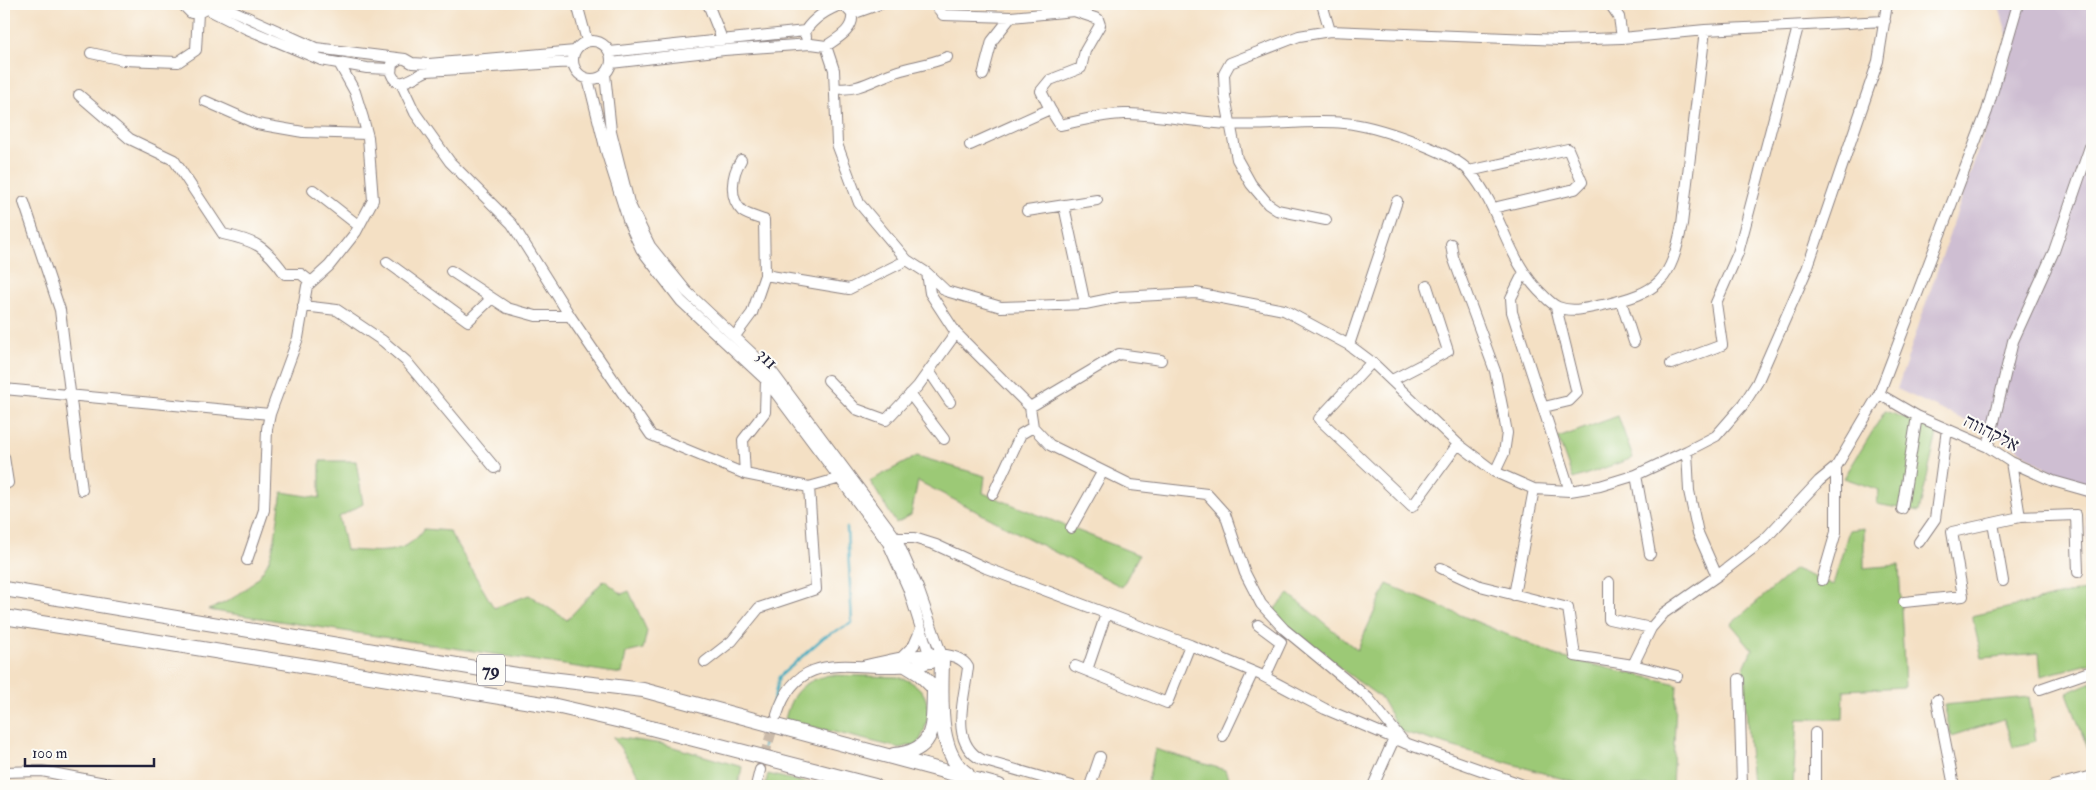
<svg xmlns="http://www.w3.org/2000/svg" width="2096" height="790" font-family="'IM FELL Double Pica','Frank Ruhl Libre',serif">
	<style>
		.industrial { fill: #cebed2 }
		.green { fill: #9cc976; stroke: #5f7658 }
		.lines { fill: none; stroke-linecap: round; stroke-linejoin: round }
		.stream { stroke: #41abc0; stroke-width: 2.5 }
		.minor-tunnel { stroke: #cabaa9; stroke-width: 10; stroke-dasharray: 10 5; stroke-linecap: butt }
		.minor-casing { stroke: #8b8180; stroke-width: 12 }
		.highway-casing { stroke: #8b8180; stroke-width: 16 }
		.minor { stroke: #fff; stroke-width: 10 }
		.highway { stroke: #fff; stroke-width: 14 }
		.labels { text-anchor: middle; stroke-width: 4; stroke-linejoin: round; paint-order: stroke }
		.shield { fill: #fdfcf7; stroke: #646373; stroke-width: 1 }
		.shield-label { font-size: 18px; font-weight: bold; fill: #22223b }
		.street-label { font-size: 19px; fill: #22223b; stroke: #fdfcf7 }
	</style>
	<rect width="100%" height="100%" fill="#fdfcf7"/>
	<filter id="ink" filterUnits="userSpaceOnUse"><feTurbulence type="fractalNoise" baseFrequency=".02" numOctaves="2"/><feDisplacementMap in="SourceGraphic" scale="10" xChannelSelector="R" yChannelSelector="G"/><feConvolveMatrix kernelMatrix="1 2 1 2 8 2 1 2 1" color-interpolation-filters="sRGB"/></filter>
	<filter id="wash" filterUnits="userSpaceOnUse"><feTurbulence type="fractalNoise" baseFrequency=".0096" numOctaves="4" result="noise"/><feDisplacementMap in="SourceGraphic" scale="20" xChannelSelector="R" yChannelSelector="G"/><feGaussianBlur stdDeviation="1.12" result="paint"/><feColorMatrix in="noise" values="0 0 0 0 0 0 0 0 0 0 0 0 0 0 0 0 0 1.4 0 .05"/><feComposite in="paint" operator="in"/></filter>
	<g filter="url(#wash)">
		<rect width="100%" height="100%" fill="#f4e0c4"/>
		<path class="industrial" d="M1998,4H2092V575L2088,576L2085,494L1998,436L1897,389L2012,50Z"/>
		<path class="green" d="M1885,411L1938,429L1919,512L1877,504L1879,490L1844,478Z
			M1618,416L1633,458L1573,479L1558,438Z
			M917,456L985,476L983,493L1139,555L1122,587L918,481L911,515L896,523L870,481Z
			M320,461H356L363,504L339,517L346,550C376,551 404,558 424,529L449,531L494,608L529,595L567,620L604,580L622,594L629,591L647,631L643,649L626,653L622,674L208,610C232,601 257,585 269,560C275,548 279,508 282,492L320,498Z
			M1864,528V568L1899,565L1905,687L1844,690L1843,719H1797L1793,786H1752L1743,670L1752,649L1731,624L1795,569L1833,585L1849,530Z
			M1387,584L1560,657L1677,684L1672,786H1587L1400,731L1381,698L1299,638L1274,610L1289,594L1357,650Z
			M2085,590L2089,643L2092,644V663L2041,676L2039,653L1982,658L1972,616Z
			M829,675L898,677C934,686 933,717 918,744L899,748L785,720C791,693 801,682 829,675Z
			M2092,682V754L2090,755L2067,693Z
			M2029,697L2036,741L2013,747L2004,719L1951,736L1944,705Z
			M613,737L663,744L742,767L738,786H646Z
			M1155,749L1225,770L1231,786H1147Z
			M768,774L819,786H765Z"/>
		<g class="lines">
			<path class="stream" d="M769,719L779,677L824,637L852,623L847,528
				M762,751L767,729"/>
		</g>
	</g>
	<g filter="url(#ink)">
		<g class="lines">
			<path class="minor-tunnel" d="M760,770L775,721"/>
			<defs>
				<path id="minor" d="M182,4L191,13H198L204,10
					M218,4L316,48L405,59L412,63L429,64L575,51
					M577,4L587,41
					M708,4L722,39
					M935,4L943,15L1011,17L1074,11L1098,19L1100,25L1085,51L1081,68L1050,80L1041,91L1050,109
					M1322,4L1330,31
					M1610,4L1619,17L1622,38
					M205,8L247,29L321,60L367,68L391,69
					M852,14L880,4
					M806,37L805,31C814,18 828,9 843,4
					M573 60a19 19 0 1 1 38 0a19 19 0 1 1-38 0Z
					M826,46L834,70L837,144L859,203L907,260L927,273L946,291L1001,307L1085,304L1119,297L1196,293L1284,310L1349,345L1373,363L1458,444L1495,472L1534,489L1570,491L1600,486L1636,475L1687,451L1716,436L1743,405L1757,383L1807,269L1878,61L1887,4
					M610,52L805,31
					M91,53L123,60L178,62L196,50L198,13
					M399,59L392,64L391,73C398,93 415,75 427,71L573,62
					M611,63L724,50L811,44L826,46C838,38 854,30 852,14L843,4
					M605,74L611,131L629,203L650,246L687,292L773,373L896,538L918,588L942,656
					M983,75L992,41L1011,17
					M588,79L606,151L629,223L641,249L681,301L766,380L888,543L908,588L932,663
					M401,83L415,113L450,162L512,224L570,316L651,435L745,474L809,487L844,477
					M835,88C859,92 875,78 898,71C915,66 931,64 947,57
					M79,95L130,139L174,160L223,234C256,241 265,246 285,274H301L311,282
					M205,101L257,124L303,132L367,134
					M970,145L1050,109L1060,125C1081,121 1106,113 1128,114C1162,115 1196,122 1230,124C1268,127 1306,119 1344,123C1373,125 1452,151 1470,172C1502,210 1507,262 1544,296C1548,300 1553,305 1558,307C1573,313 1588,308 1603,305C1660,292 1671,281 1682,224L1705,30
					M741,160C732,174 728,198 742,211C747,215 758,218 764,220L765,275
					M1469,171L1568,149L1582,182L1575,189L1493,208
					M313,190L359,226
					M24,202L60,310L82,490
					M1064,206L1085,304
					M1027,211L1097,200
					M1326,220L1277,210L1268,204L1251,184L1237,159L1225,96L1224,74L1230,63L1299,36L1330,31L1560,40L1622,38L1705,30L1885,21
					M1451,244L1453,257L1495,371L1503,411L1507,433L1504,453L1495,472
					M387,262L468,321L492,298
					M451,271L507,308L536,316H570
					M927,273L930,293L956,333L1030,407L1119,354L1161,360
					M1523,274L1511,298L1512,312L1570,491
					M1621,301L1634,342
					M303,306L337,310L383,341L406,361L495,468
					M735,336L752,313L765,275L849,289L907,260
					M1349,345L1397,201
					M1372,362L1319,419L1412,507L1458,444
					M1671,364L1722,345L1716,303L1738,253L1798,27
					M929,371L950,402
					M828,380L856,409L886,420L918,386L956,333
					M1392,380L1448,351L1427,286
					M4,389L270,414
					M910,394L944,439
					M1879,394L1917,416L1988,447L2011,462L2053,481L2092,492
					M1030,407L1033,427L1050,445L1131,485L1207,494L1225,514L1245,573L1261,604L1284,629L1368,698L1403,741
					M1544,407L1569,401L1577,393L1556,307
					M1988,447L2013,341L2054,251L2092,141
					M1687,451L1689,491L1698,533L1717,576L1765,539L1819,481L1836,467L1879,394L1987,111L2018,4
					M4,457L8,483
					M2011,462L2020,517
					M745,474L743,440L765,412L766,380
					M1636,475L1650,554
					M993,494L1021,434L1033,427
					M1902,509L1917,416
					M1993,523L2003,581
					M1071,528L1103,471
					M1919,542L1935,519L1947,429
					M888,543L896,538H914L936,545L986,568L1190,645L1261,675L1325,709L1405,743L1526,786
					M247,560L264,510L267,429L270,414L298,338L307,286L329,266L356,232L373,200L368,137L363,118L355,92L339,63
					M1441,568L1480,586L1568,608L1575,656L1633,665
					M1822,580L1836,532V467
					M1609,582V619L1651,628
					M1514,595L1534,489
					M1904,602L1963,596L1952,532L2020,517L2076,515L2078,572
					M1258,625L1281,642L1265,677
					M902,657L914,645L921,629
					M705,662L732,641L759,608L816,589L809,487
					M863,666C887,660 953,642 968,667C965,697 948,742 982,760L1072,786
					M1075,666L1167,703L1190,645
					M1087,670L1106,614
					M1677,676L1633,665L1651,628L1664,613L1717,576
					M1739,679L1742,786
					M2040,689L2092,671
					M1937,700L1954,786
					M777,715C799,644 856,673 911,666C920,664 930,665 937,659
					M1223,736L1253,672
					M4,772L42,771L120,786
					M756,786L760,770
					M1090,786L1100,757
					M1373,786L1394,739
					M1815,786V733
					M2053,786L2092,776
					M2089,786L2092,785"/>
				<path id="highway" d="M4,589L517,675L643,690L999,786
					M4,617L556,706L651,728L875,786
					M942,656C942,692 935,752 967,774
					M907,666L920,674L934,688
					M894,755C936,751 933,726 934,691"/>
			</defs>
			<use href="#minor" class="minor-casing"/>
			<use href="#highway" class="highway-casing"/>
			<use href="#minor" class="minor"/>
			<use href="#highway" class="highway"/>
		</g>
	</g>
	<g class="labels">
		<rect class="shield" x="477" y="654.5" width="28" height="31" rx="4"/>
		<g class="shield-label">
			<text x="491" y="676">79</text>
		</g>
		<g class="street-label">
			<text transform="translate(768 358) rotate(44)" y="7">311</text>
			<text transform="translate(1992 432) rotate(27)" y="7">אלקהווה</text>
		</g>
	</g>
	<rect width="2096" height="790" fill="none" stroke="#fdfcf7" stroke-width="20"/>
	<path d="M25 758v8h129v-8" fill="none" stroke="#22223b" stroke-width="2.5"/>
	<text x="32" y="758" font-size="15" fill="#22223b" stroke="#fdfcf7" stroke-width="4" paint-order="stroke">100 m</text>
</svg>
